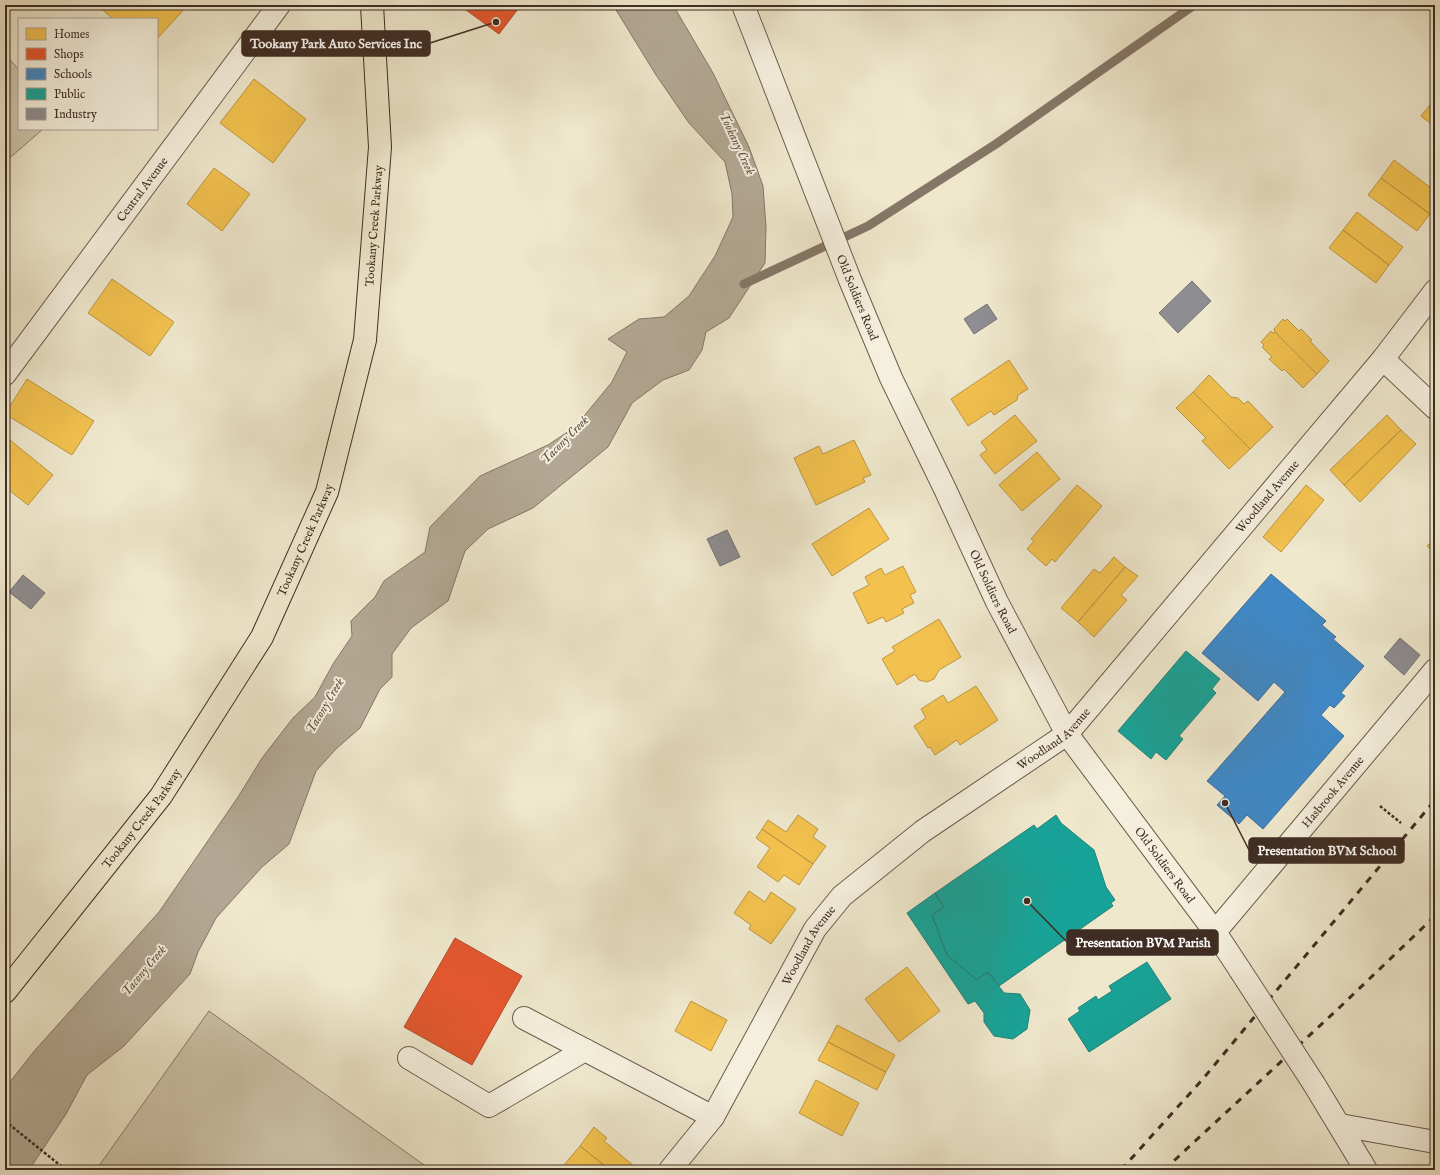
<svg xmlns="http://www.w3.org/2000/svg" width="1440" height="1175" font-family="'IM FELL English',serif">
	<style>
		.green { fill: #d1c8b0; stroke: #887a6a }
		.water { fill: #b3a894; stroke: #857767 }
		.homes { fill: #f2c14e; stroke: #bc9541 }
		.shops { fill: #e4572e; stroke: #b24a2b }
		.schools { fill: #3f88c5; stroke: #3f6d95 }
		.public { fill: #17a398; stroke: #238075 }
		.industry { fill: #8d8d92; stroke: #767071 }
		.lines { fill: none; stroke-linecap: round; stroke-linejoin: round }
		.stream { stroke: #857767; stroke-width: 9 }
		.minor-casing { stroke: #6b5c4e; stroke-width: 24 }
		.major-casing { stroke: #3f2d24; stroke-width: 24 }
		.path { stroke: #3f2d24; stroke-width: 2.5; stroke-dasharray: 3 2; stroke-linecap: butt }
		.minor { stroke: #f5f0de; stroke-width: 22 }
		.major { stroke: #efe8cd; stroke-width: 22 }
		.rail { stroke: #3f2d24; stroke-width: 3; stroke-dasharray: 7 7; stroke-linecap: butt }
		.minor-bridge-casing { stroke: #6b5c4e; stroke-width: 24; stroke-linecap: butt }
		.minor-bridge { stroke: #f5f0de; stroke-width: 22 }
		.labels { text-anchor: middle; stroke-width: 4; stroke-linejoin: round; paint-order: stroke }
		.street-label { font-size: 12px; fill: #3f2d24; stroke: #f5f0de }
		.water-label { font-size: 13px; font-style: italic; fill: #625246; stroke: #f5f0de }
		.leader { fill: none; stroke: #3f2d24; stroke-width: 1.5 }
		.callout-dot { fill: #3f2d24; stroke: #f5f0de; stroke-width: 1.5 }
		.callout { fill: #3f2d24; stroke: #3f2d24; stroke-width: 1.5 }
		.callout-label { font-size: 13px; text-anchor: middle; font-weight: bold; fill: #fff }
	</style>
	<rect width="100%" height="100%" fill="#efe8cd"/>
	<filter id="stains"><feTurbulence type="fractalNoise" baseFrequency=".005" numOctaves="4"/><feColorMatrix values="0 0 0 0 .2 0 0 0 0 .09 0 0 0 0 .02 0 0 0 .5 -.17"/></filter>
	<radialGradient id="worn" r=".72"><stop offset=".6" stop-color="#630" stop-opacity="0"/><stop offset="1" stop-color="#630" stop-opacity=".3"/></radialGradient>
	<path class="green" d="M5,54L19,70V129H43L5,162Z
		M209,1011L431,1170H96Z"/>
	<path class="water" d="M613,5H673L713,73L749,147L763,186L766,227L765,263L729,318L706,332L702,350L689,370L663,380L632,403L608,447L533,508L488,529L465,551L448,601L411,628L392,654V677L380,689L360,728L336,749L316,771L289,844L262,867L216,918L198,952L190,974L124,1046L87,1075L66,1114L29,1170H5V1088L36,1049L159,912L238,797L262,758L293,718L315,697L333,664L352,636L351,621L375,597L384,581L425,552L430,527L480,476L548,445L575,427L612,382L627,352L608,339L639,319L664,317L689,296L715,256L733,217L732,194L725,162L689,123L656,75Z"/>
	<path class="homes" d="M97,5H186L187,6L157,39V19H113Z
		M254,79L306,119L273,163L220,123Z
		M1435,99V127L1421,116Z
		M1394,160L1435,191V207L1430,214L1381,178Z
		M214,168L250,194L222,231L187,204Z
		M1381,178L1430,214L1417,231L1368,195Z
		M1357,212L1403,247L1389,265L1343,230Z
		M1343,230L1389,265L1376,283L1329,248Z
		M112,279L174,322L150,356L88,313Z
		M1283,319L1285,321L1287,319L1299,331L1301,329L1312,340L1310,341L1329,361L1317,374L1275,332L1274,329Z
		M1271,331L1273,333L1275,332L1317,374L1303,388L1284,369L1282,371L1269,359L1272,357L1262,347L1264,345L1261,342Z
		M1009,360L1028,389L1018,395L1017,400L994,415L991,411L968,426L951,399Z
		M1209,375L1231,397L1238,398L1244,404L1248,401L1273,427L1250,449L1193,392Z
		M27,379L94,421L72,455L5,414Z
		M1193,392L1250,449L1229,469L1202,441L1206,438L1176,408Z
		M1015,415L1037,441L995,474L980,455L987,450L981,442Z
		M1387,415L1401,430L1344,485L1330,470Z
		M1401,430L1416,444L1360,502L1344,485Z
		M5,436L53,475L28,505L5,487Z
		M854,440L871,475L863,478L865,482L816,505L794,458L819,446L823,454Z
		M1037,452L1060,479L1022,511L999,485Z
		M1077,485L1102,506L1055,562L1052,559L1046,566L1027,549L1034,541L1031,539Z
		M1306,485L1324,500L1281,552L1263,537Z
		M869,508L889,539L832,576L812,544Z
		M1435,538V554L1427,546Z
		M1114,557L1125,567L1078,622L1061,608L1094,569L1100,573Z
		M903,566L916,592L910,595L914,603L902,609L904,613L886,622L883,617L868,624L853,593L869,585L865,577L881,568L885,575Z
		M1125,567L1138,576L1121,595L1127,600L1094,637L1078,622Z
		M939,619L961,657L939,670L934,679L927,682L919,680L915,674L897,685L882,659L895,651L892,647Z
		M976,686L998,720L960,745L957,740L935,755L930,747L928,748L914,726L926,718L921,709L943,695L948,703Z
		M798,815L818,829L813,837L826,846L813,864L762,829L768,820L786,832Z
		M762,829L813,864L799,885L784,875L778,882L757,867L770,848L756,838Z
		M749,891L765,902L771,892L796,909L771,944L749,929L751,925L734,913Z
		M907,967L940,1011L899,1042L865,999Z
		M691,1001L727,1020L711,1051L675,1031Z
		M837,1025L895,1055L886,1072L828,1042Z
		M828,1042L886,1072L877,1090L818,1060Z
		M816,1080L859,1103L842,1136L799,1113Z
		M594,1127L607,1138L604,1141L634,1166L631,1170H610L580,1146Z
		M580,1146L610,1170H571L564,1165Z"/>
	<path class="shops" d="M469,5H521L499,34L466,10Z
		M455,938L522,976L472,1065L404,1027Z"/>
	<path class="schools" d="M1271,574L1326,621L1322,625L1336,637L1333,639L1364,666L1341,693L1345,696L1334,708L1330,705L1321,715L1344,736L1263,829L1247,815L1239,824L1217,805L1225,796L1207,781L1285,692L1274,682L1258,701L1202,653Z"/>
	<path class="public" d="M1186,651L1220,679L1212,689L1216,693L1179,736L1183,739L1166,760L1156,752L1151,759L1118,731Z
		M1056,815L1061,823L1094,850L1106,887L1115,900L1111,903L1113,906L999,986L988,972L977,980L947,955L932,915L944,907L935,893L1034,825L1037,829Z
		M935,893L944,907L932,915L947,955L977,980L988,972L1004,993L1020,994L1030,1010L1027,1029L1013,1039L994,1036L984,1022V1013L975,1001L968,1004L907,913Z
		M1147,962L1171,999L1089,1052L1068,1019L1080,1011L1078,1008L1096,996L1098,1000L1112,991L1109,986Z"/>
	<path class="industry" d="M1192,281L1211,301L1178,333L1159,313Z
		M987,304L997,319L974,334L964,319Z
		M727,530L740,557L720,566L707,539Z
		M23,575L45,593L31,609L9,592Z
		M1400,638L1420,655L1404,675L1384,657Z"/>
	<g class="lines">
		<path class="stream" d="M744,284L868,226L996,144L1194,5"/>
		<defs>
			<g id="minor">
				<path id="s1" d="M743,5L850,280L891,378L945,489L997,602L1067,734L1215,932L1240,970"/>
				<path d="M1383,359L1435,408"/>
				<path id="s2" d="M5,374L279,5"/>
				<path id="s3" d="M1215,932L1435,670"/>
				<path d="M524,1018L713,1117"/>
				<path d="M409,1058L489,1106L585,1050"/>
				<path d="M1314,1084L1366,1170"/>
				<path d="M1340,1125L1435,1142"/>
				<path id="s4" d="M670,1170L713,1117L815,929L842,896L923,831L1067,734L1383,359L1435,291"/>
			</g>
			<g id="major">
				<path id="s5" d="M5,992L161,796L262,637L327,492L365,340L380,147L372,5"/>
			</g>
		</defs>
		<use href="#minor" class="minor-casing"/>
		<use href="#major" class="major-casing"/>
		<path class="path" d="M1380,806L1401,823
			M5,1121L66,1170"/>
		<use href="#minor" class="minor"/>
		<use href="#major" class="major"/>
		<path class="rail" d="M1121,1170L1202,1080L1435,800
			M1164,1170L1340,1007L1435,916"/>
		<defs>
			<path id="minor-bridge" d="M1240,970L1314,1084"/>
		</defs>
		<use href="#minor-bridge" class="minor-bridge-casing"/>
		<use href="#minor-bridge" class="minor-bridge"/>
	</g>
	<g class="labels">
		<g class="street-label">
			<text dy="4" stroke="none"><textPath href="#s2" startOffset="230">Central Avenue</textPath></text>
			<text dy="4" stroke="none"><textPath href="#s5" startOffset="869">Tookany Creek Parkway</textPath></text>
			<text dy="4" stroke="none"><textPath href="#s1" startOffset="314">Old Soldiers Road</textPath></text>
			<text dy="4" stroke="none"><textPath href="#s4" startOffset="913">Woodland Avenue</textPath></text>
			<text dy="4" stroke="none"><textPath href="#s5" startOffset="545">Tookany Creek Parkway</textPath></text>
			<text dy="4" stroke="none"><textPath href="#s1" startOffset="638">Old Soldiers Road</textPath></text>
			<text dy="4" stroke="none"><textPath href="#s4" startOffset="589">Woodland Avenue</textPath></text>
			<text dy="4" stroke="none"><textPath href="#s3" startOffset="183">Hasbrook Avenue</textPath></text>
			<text dy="4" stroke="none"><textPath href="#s5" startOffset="221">Tookany Creek Parkway</textPath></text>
			<text dy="4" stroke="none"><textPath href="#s1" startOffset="962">Old Soldiers Road</textPath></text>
			<text dy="4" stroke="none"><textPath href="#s4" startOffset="265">Woodland Avenue</textPath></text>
		</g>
		<g class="water-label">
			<text transform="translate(738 143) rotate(65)" y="5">Tookany Creek</text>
			<text transform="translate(564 439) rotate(-45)" y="5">Tacony Creek</text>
			<text transform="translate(324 705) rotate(-59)" y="5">Tacony Creek</text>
			<text transform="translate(143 970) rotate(-50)" y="5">Tacony Creek</text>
		</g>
	</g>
	<path class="leader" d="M496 22L430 43M1225 803L1249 850M1027 901L1067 942"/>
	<g class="callout-dot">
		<circle cx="496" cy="22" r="4"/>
		<circle cx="1225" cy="803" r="4"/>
		<circle cx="1027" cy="901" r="4"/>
	</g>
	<g class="callout">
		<rect x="242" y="31" width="188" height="25" rx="4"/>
		<rect x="1249" y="838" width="155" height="25" rx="4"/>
		<rect x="1067" y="930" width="151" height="25" rx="4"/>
	</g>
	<g class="callout-label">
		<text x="336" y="48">Tookany Park Auto Services Inc</text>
		<text x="1327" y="855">Presentation BVM School</text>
		<text x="1143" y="947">Presentation BVM Parish</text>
	</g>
	<rect width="1440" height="1175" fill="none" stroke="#efe8cd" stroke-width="20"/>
	<rect x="6" y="6" width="1428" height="1163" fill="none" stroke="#3f2d24" stroke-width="2"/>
	<rect x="10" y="10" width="1420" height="1155" fill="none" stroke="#3f2d24"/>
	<rect x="18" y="18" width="140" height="112" fill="#f5f0de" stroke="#aca294"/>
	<rect x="26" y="28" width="20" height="12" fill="#f2c14e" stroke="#aca294"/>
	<text x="54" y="38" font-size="12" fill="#3f2d24">Homes</text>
	<rect x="26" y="48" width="20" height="12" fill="#e4572e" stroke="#aca294"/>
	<text x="54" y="58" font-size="12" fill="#3f2d24">Shops</text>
	<rect x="26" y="68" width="20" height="12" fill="#3f88c5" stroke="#aca294"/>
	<text x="54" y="78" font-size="12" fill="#3f2d24">Schools</text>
	<rect x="26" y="88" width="20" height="12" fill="#17a398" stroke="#aca294"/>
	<text x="54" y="98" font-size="12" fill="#3f2d24">Public</text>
	<rect x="26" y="108" width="20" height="12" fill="#8d8d92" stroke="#aca294"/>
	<text x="54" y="118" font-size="12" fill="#3f2d24">Industry</text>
	<rect width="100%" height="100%" filter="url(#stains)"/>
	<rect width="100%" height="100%" fill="url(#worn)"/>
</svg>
